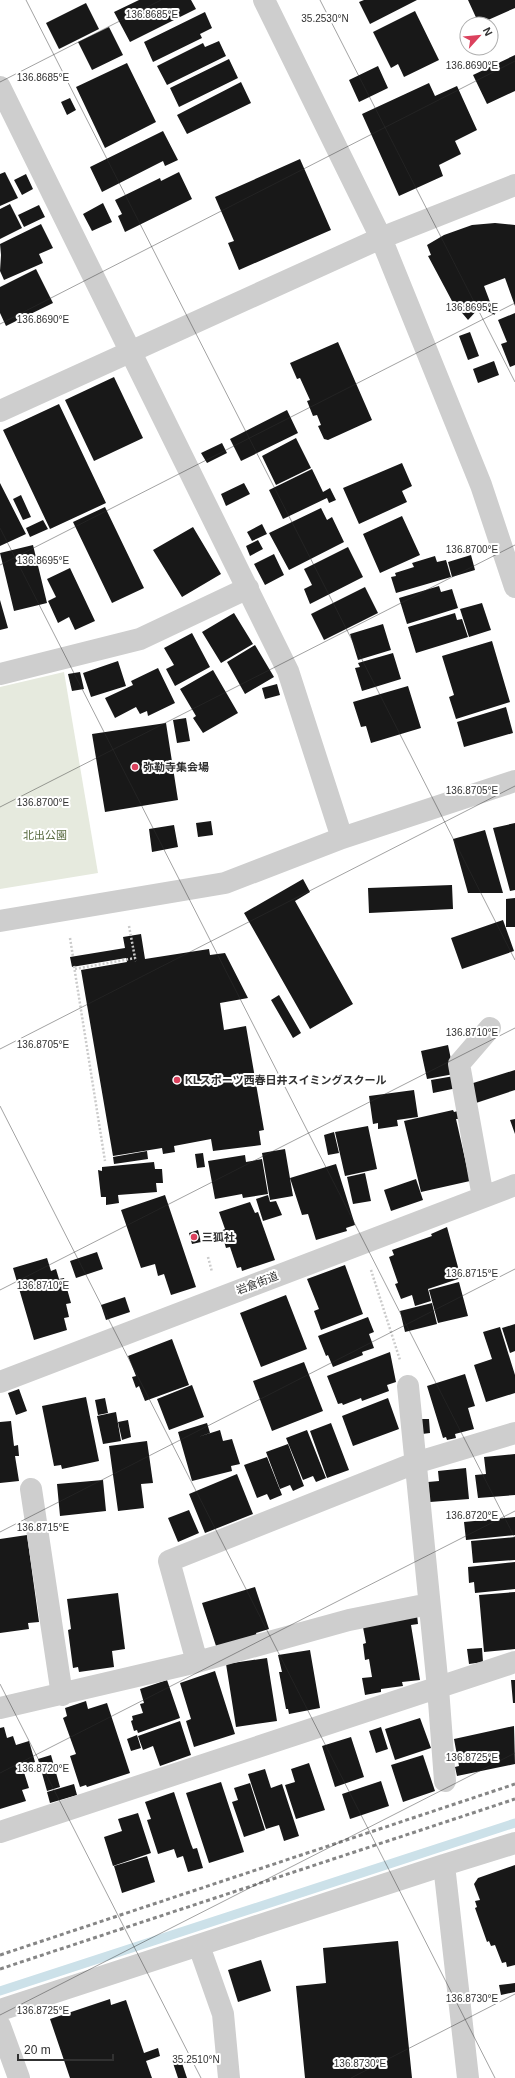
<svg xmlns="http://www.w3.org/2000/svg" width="515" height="2078" font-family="Arial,'Noto Sans JP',sans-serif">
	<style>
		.green { fill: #e6eade }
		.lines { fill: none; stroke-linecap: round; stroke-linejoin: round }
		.stream { stroke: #cce1e9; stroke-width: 9 }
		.building { fill: #181818 }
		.path { stroke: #cbcbcb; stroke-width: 2.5; stroke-dasharray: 2 2; stroke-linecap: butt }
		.minor { stroke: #cecece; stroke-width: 22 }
		.rail { stroke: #868686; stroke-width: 3; stroke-dasharray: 4 3; stroke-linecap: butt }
		.ticks { fill: none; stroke: #313131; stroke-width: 1; stroke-opacity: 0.45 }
		.poi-dot { fill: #db415d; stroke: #fff; stroke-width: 1.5 }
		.labels { text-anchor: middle; stroke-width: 4; stroke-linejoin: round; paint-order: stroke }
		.poi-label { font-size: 11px; font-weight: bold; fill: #313131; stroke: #fff; text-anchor: start }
		.park-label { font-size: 11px; fill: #596b41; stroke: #fff }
		.street-label { font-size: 11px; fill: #313131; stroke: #fff }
		.ticks-label { font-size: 10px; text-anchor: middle; fill: #313131; stroke: #fff; stroke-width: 4; stroke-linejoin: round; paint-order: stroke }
	</style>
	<rect width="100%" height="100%" fill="#fff"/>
	<path class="green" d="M64,672L98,873L0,889V687Z"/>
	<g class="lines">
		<path class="stream" d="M0,1991L515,1823"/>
	</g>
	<path class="building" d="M139,0H191L196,9L130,42L114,12Z
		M364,0H417L370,24L359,2Z
		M468,0H515V8L479,24Z
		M86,3L99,29L59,49L46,23Z
		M415,11L439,60L404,77L398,64L391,68L373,32Z
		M205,12L212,28L200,34L202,38L153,62L144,42Z
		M109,27L123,55L92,70L78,42Z
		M219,41L226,56L167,85L157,66L203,43L205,47Z
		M515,55V91L487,104L473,75Z
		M229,59L238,78L179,107L170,88Z
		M127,63L156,122L105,148L76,87Z
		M378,66L388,88L359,102L349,80Z
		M241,82L251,103L187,134L177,115Z
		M429,83L435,96L457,86L477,130L455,141L461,154L439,165L443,176L399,196L362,114Z
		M70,98L76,110L67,115L61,102Z
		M163,131L178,160L165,166L163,161L102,192L90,167Z
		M300,159L331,230L239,270L228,243L234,241L215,197Z
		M5,172L18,198L0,206V174Z
		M179,172L192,199L125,232L118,216L122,214L115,200L160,178L161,181Z
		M26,174L33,189L22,195L14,180Z
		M103,203L112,222L92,231L83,214Z
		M10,204L22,228L0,239V209Z
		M39,205L45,217L24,227L18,215Z
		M495,223L515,225V306L505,278L484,286L495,315L480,307L468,320L452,301L428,256L431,255L427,245L444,235L472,225Z
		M41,224L53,248L39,254L43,263L4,280L0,271L1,255L0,244Z
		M36,269L53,303L6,326L0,313V287Z
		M515,313V365L510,367L501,344L507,342L498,320Z
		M470,332L479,356L468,360L459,336Z
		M338,342L372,420L328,440L324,439L318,426L321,425L317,415L313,416L307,401L310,400L300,378L297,379L290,363Z
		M494,361L499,375L478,383L473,369Z
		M114,377L143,438L94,461L65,400Z
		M59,404L106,503L50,529L3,430Z
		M287,410L298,433L241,461L230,439Z
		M296,438L311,468L276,485L262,456Z
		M222,443L227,453L207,463L201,453Z
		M402,463L412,486L402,491L407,502L359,524L343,488Z
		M312,469L323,492L330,488L336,500L329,503L327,498L283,519L269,490Z
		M0,483L26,534L0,546Z
		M244,483L250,494L226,506L221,494Z
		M21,495L31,517L23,520L13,499Z
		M105,507L144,588L112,603L73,522Z
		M321,508L327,520L332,517L344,542L289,570L269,533Z
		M402,516L420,555L380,573L363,534Z
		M43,520L48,529L30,537L26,528Z
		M262,524L267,534L252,541L247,532Z
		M193,527L221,574L182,597L153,550Z
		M258,540L263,549L250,556L246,546Z
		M33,545L47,603L14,611L0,553Z
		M348,547L363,577L310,604L304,589L312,585L304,569Z
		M274,554L284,575L265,585L254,564Z
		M471,555L475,570L452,577L448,562Z
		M435,556L437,562L446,560L451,577L396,593L391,577L396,576L395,573L414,567L412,563Z
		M70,568L95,621L75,630L69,617L58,623L48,601L56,597L47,579Z
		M439,586L441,592L452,589L458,608L407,624L399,598Z
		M365,587L378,613L324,640L311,614Z
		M0,600L8,628L0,630Z
		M482,603L491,630L469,637L460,609Z
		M234,613L253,644L221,663L202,632Z
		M455,613L457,620L462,619L468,637L416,653L408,627Z
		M383,624L391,650L358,660L350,634Z
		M192,633L210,667L175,686L166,669L174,665L164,648Z
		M492,641L510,702L456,719L449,697L454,695L442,656Z
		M255,645L274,677L245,694L227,662Z
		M393,653L401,679L362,691L355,668L360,667L358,663Z
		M118,661L126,686L91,697L83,673Z
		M158,668L175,703L148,716L147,711L140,714L136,707L115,718L105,698L133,685L131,681Z
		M213,670L238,713L203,733L193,718L196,716L180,689Z
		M80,672L84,689L72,691L68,674Z
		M277,684L280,695L265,699L262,688Z
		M408,686L421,728L371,743L366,726L361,727L353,702Z
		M506,707L513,733L464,747L457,722Z
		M186,718L190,741L177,743L173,720Z
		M166,723L178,800L105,812L92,734Z
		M211,821L213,835L198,837L196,823Z
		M515,823V890L510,891L493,828Z
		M174,825L178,847L152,852L149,829Z
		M485,830L503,893H468L453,839Z
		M303,879L310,892L295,901L353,1004L310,1029L244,913Z
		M452,885L453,909L369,913L368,888Z
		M515,898V927H506V899Z
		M503,920L514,951L462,969L451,938Z
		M141,934L145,959L209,949L210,955L225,953L248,998L220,1003L224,1030L246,1026L264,1130L259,1131L261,1145L213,1151L211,1139L174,1146L175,1152L163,1154L162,1148L113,1156L81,970L127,962L126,958L72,967L70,957L125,948L123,937Z
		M279,995L301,1033L293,1038L271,1000Z
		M448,1045L454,1074L427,1079L421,1051Z
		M515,1070V1090L476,1103L470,1084Z
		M454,1076L457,1088L433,1093L431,1080Z
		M414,1090L418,1117L397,1120L398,1126L378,1129V1123L373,1124L369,1096Z
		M453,1110L454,1112L458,1111L460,1119H456L470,1181L421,1192L404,1121Z
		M515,1119V1134L510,1120Z
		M368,1126L377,1169L345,1176L335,1132Z
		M334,1132L339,1153L328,1155L324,1135Z
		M285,1149L293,1196L270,1200L262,1153Z
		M147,1151L148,1159L114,1164L113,1157Z
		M203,1153L205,1167L197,1168L195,1154Z
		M245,1155L246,1162L262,1159L268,1194L243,1198L242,1194L215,1199L208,1161Z
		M154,1162L155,1169H162L163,1183H156L157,1192L118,1195L119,1203L106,1205V1197H101L98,1170L102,1171V1167Z
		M336,1164L355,1225L346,1228L347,1231L316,1240L308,1214L302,1215L290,1178Z
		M365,1173L371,1201L353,1204L347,1177Z
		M416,1179L423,1200L391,1211L384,1190Z
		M165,1195L196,1287L171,1295L164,1274L158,1276L155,1264L141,1268L121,1210Z
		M268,1195L270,1202L276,1201L282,1215L263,1221L256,1199Z
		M250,1202L255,1213L258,1212L275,1260L242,1271L241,1267L237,1268L230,1247L226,1248L221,1231L225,1229L219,1212Z
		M447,1227L461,1278L428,1289L431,1301L415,1306L412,1295L401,1299L395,1284L398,1283L389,1257L394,1255L392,1250L432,1236L431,1234Z
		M198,1230L201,1242L192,1244L189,1233Z
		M97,1252L103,1269L76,1278L70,1261Z
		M47,1258L51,1271L56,1269L59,1279L64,1278L71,1303L66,1304L69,1317L64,1318L67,1330L34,1340L13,1268Z
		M345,1265L363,1314L321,1330L314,1311L319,1309L307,1279Z
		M459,1282L468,1316L438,1323L429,1290Z
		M286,1295L307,1349L261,1367L240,1313Z
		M125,1297L130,1312L106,1320L101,1305Z
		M432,1303L437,1324L405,1332L400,1311Z
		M368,1317L374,1332L369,1334L374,1348L362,1352L363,1355L333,1367L328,1355L326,1356L318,1336Z
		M515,1324V1351L510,1353L502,1328Z
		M500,1327L515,1375V1393L486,1402L474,1365L492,1359L483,1332Z
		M172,1339L189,1385L145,1401L139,1386L136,1388L132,1377L136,1376L128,1356Z
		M390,1352L396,1382L387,1385L389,1391L362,1401L361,1398L343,1405L342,1403L338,1404L327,1376Z
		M304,1362L323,1411L272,1431L253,1381Z
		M465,1374L475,1406L468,1408L474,1429L455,1434L456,1438L447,1440L446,1437L443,1438L427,1386Z
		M192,1385L204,1417L169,1430L157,1399Z
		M19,1389L27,1411L16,1415L8,1393Z
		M86,1397L99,1461L62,1469L61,1465L54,1466L42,1406Z
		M105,1398L108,1413L98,1415L95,1400Z
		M388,1398L399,1429L353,1446L342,1416Z
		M116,1412L121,1441L103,1444L97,1416Z
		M421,1419H429L430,1433L422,1434Z
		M128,1420L131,1437L122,1440L118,1422Z
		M11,1421L14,1446L18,1445L19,1456H15L19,1481L0,1483V1422Z
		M207,1423L210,1433L198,1437L220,1430L223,1441L232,1439L240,1464L231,1466L232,1471L192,1481L178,1432Z
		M331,1423L349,1470L327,1478L310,1431Z
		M307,1430L326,1478L316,1482L313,1476L303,1480L286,1438Z
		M147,1441L153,1483L141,1484L144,1508L118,1511L109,1446Z
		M288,1444L304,1486L293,1491L290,1485L280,1489L266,1452Z
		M515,1454V1495L478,1498L475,1475L486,1474L484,1457Z
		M267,1457L282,1495L270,1500L267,1494L257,1498L244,1465Z
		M466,1468L469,1499L430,1502L428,1482L439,1481L438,1471Z
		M237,1474L253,1514L205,1533L189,1494Z
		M103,1480L106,1511L60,1516L57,1484Z
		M189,1510L199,1533L178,1542L168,1518Z
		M515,1517V1535L466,1540L464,1522Z
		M27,1535L39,1622L28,1623L29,1629L0,1633V1539Z
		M515,1537V1560L473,1563L471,1541Z
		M515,1562V1589L475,1593L474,1582L469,1583L468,1567Z
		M255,1587L269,1629L256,1633L257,1636L217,1649L202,1603Z
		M515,1592V1649L484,1652L479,1595Z
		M118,1593L125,1649L112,1651L114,1667L79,1672L78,1667L73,1668L68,1630L71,1629L67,1599Z
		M417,1615L418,1624L411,1625L420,1680L402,1682L403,1686L381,1689V1692L365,1695L362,1678L372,1677L369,1659L365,1660L363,1644L366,1643L362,1622Z
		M482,1648L483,1662L469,1664L467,1649Z
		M310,1650L320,1708L289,1714L288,1709H286L279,1672H282L278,1655Z
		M267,1658L277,1721L236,1727L226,1664Z
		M215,1671L235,1734L194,1747L186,1721L191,1719L180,1683Z
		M167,1680L180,1718L138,1733L137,1730L134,1731L131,1721L133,1720L132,1716L143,1713L140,1704L144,1703L140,1689Z
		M511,1680H515V1703H513Z
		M86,1701L88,1709L107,1703L130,1773L87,1787L86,1785L80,1787L70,1756L76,1754L63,1718L67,1716L65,1708Z
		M420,1718L431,1748L395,1760L385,1729Z
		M180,1721L191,1755L160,1766L153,1746L143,1750L138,1736Z
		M514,1726L515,1764L457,1776L455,1767L459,1766L454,1739Z
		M4,1727L7,1738L13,1736L16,1745L29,1741L35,1762L22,1766L29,1788L22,1790L26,1801L0,1809V1728Z
		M381,1727L388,1749L376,1753L369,1731Z
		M137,1735L141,1748L131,1751L127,1739Z
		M351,1737L364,1777L335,1787L322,1746Z
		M51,1755L60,1787L47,1791L38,1759Z
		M423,1755L435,1791L403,1802L391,1765Z
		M309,1763L325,1810L296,1819L285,1785L295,1782L291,1769Z
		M265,1769L271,1788L282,1784L299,1836L284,1841L279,1825L266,1829L248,1774Z
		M381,1781L389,1806L350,1819L342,1794Z
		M221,1782L244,1852L209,1863L186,1793Z
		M250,1783L265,1830L244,1837L232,1802L238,1800L234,1788Z
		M74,1784L77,1795L50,1803L47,1792Z
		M174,1792L191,1844L193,1849L197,1848L203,1868L188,1872L183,1856L177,1858L174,1849L158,1854L147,1820L151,1819L145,1802Z
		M138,1813L151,1853L113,1866L104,1837L122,1831L118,1819Z
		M147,1856L155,1882L122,1893L114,1866Z
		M515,1865V1965L507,1967L506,1962L502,1963L495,1945L491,1946L489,1941L487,1942L475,1908L477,1907L475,1901L480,1900L474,1884L478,1878Z
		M398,1941L412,2078H305L296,1986L326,1983L323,1948Z
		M261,1960L271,1991L238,2002L228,1970Z
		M515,1983V1992L501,1995L499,1985Z
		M110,1999L111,2005L126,2000L144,2053L158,2048L160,2056L146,2061L152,2078H70L50,2019Z
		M181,2060L187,2078H178L173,2063Z"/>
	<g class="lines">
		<path class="path" d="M129,926L135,958
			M70,938L73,957
			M74,966L105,1161
			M75,969L135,958L136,961
			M208,1257L212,1272
			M371,1270L400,1360"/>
		<path class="minor" d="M264,0L381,238L481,485L515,587
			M0,87L288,671L342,838
			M0,411L381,238L515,185
			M0,674L140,639L248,588
			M0,921L225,883L342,838L515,781
			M483,1197L459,1064L490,1028
			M0,1382L515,1185
			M408,1386L438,1688L445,1781
			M31,1489L62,1695
			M197,1662L169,1561L415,1463L515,1433
			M0,1708L197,1662L349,1620L429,1604
			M0,1832L515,1662
			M199,1946L223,2014L229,2078
			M0,2010L444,1865
			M0,2026L19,2078
			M468,2078L444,1865L515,1843"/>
		<path class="rail" d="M0,1955L515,1784
			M0,1969L515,1799"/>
	</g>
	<path class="ticks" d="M26,0L515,960M320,0L515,382M0,82L161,0M0,324L515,61M0,528L515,1538M0,565L515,303M0,807L515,545M0,1049L515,786M0,1106L495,2078M0,1290L515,1028M0,1532L515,1269M0,1684L201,2078M0,1773L515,1511M0,2015L515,1753M351,2078L515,1994"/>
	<g class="poi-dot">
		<circle cx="135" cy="767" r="4"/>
		<circle cx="177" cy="1080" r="4"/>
		<circle cx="194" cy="1237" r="4"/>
	</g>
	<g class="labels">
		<g class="poi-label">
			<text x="143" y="771">弥勒寺集会場</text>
			<text x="185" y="1084">KLスポーツ西春日井スイミングスクール</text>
			<text x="202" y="1241">三狐社</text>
		</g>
		<g class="park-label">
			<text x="45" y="839">北出公園</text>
		</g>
		<g class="street-label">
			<text transform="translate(257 1283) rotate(-21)" y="4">岩倉街道</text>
		</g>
	</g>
	<g class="ticks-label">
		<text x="152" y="18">136.8685°E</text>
		<text x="325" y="22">35.2530°N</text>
		<text x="472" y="69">136.8690°E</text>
		<text x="43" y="81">136.8685°E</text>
		<text x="472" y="311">136.8695°E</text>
		<text x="43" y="323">136.8690°E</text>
		<text x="472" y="553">136.8700°E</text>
		<text x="43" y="564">136.8695°E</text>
		<text x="472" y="794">136.8705°E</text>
		<text x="43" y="806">136.8700°E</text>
		<text x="472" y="1036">136.8710°E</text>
		<text x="43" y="1048">136.8705°E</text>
		<text x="472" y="1277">136.8715°E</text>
		<text x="43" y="1289">136.8710°E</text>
		<text x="472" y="1519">136.8720°E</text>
		<text x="43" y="1531">136.8715°E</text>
		<text x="472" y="1761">136.8725°E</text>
		<text x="43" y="1772">136.8720°E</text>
		<text x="472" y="2002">136.8730°E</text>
		<text x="43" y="2014">136.8725°E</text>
		<text x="196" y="2063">35.2510°N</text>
		<text x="360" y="2067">136.8730°E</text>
	</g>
	<g transform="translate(479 36) rotate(63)"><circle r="19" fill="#ffffff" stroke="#adadad"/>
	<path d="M0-3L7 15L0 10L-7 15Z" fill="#db415d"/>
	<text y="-6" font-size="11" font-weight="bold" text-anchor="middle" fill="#313131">N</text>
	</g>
	<path d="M18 2054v6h95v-6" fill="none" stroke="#313131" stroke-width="2"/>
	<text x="24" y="2054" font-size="12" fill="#313131" stroke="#ffffff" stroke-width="3" paint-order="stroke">20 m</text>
</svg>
